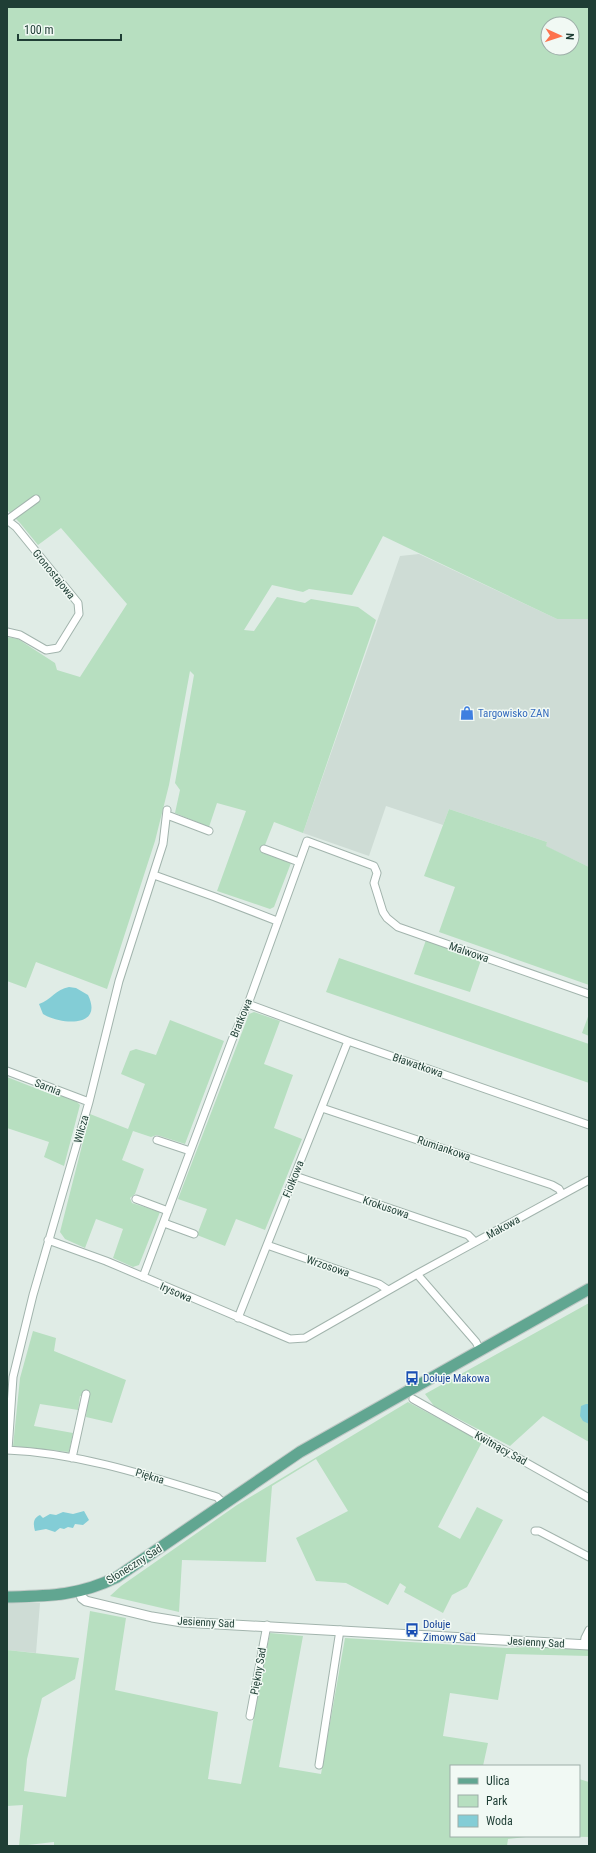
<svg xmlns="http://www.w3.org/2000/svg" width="596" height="1853" font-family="'Roboto Condensed',sans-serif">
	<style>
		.built { fill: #cedcd5 }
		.green { fill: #b7dfc0; fill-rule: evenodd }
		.water { fill: #83cdd6 }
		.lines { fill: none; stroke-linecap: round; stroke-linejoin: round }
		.minor-casing { stroke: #a2b4ad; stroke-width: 9 }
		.tertiary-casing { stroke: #a2b4ad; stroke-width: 11 }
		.primary-casing { stroke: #c0c9c6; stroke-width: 13 }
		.minor { stroke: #fff; stroke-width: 7 }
		.tertiary { stroke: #fff; stroke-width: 9 }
		.primary { stroke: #61a691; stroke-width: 11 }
		.labels { text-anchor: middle; stroke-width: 3; stroke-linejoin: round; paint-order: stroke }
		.street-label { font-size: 11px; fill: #1f3e35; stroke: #f1f9f4 }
		.shop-label { font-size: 11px; fill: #366cbe; stroke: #f1f9f4; text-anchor: start }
		.transit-label { font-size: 11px; fill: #164399; stroke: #f1f9f4; text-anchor: start }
	</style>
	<rect width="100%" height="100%" fill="#e0ece6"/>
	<path class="built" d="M419,554L557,619H589V867L545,846L547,842L449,809L443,825L386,806L369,856L303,833L400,556Z
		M7,1603H40L36,1653L7,1650Z"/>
	<path class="green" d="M7,7H589V619H557L383,536L352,595L309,589L303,592L272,585L244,630L254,631L277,597L305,603L311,599L358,607L376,620L303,833L274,822L265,845L260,848L263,853L291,863L274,907L270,909L217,891L246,811L217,803L209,827L175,813L180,790L175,783L194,675L190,671L169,785L155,841L107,989L36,962L26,988L7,981V637L18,639L55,663L57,670L80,677L127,604L61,528L38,545L20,523L7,510ZM548,24H572V48H548Z
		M449,809L547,842L546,846L589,867V985L439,932L455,887L424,876Z
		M426,940L481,960L470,992L414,974Z
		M339,958L589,1044V1083L326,992Z
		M254,1012L280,1021L264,1064L293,1075L274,1128L302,1139L265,1230L236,1219L225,1246L197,1235L207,1209L178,1199L249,1014Z
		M589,1014V1036L582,1033Z
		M170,1020L224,1041L185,1144L157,1135L151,1137L133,1131L122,1160L144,1169L135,1194L130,1198L132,1203L160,1212L139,1265L133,1267L113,1258L123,1229L96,1219L85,1248L65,1239L60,1232L90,1114L128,1129L145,1084L121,1074L130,1051L136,1049L156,1055Z
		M7,1077L58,1097L59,1094L76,1101L80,1105L64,1166L44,1157L49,1142L7,1128Z
		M589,1303V1442L543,1416L510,1446L434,1406L425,1394Z
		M33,1331L56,1338L54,1351L126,1380L112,1423L86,1417L88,1397L80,1396L78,1410L40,1404L34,1426L73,1433L69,1452L13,1446L20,1378Z
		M408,1402L482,1442L438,1527L460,1539L477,1507L503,1520L467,1587L452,1595L443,1613L404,1592L406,1587L400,1583L388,1605L346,1583L316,1581L296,1538L348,1511L316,1459L272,1486L266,1562L182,1560L179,1612L110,1596L121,1586L237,1505Z
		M90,1611L126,1618L115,1690L218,1712L208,1779L241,1784L270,1633L303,1636L279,1767L321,1774L345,1638L507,1648L528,1647L589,1649V1656L506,1654L498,1700L450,1693L443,1736L488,1743L483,1766H451V1836H579V1779L589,1782V1837L535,1836L508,1839L507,1846H54V1842L19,1846L23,1805L7,1806V1650L79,1658L75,1679L42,1698L27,1759L24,1791L66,1797Z"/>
	<path class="water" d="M69,987L76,988L88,995C104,1028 61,1025 43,1014L39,1004C51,1000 56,989 69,987Z
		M586,1404H589V1424L583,1421L580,1416L581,1406Z
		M84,1511L89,1520L83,1525L75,1524L73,1528L68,1527L64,1529L60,1528L55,1532L46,1529L35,1531C33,1524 33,1518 40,1515L43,1518L50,1514L56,1515L63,1512L73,1514Z"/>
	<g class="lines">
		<defs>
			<path id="minor" d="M7,520L36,499
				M7,632L20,635L46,650L58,648L79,614L78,603L16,527L7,520
				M167,815L209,831
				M264,849L299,862
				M154,875L215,897L277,921
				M248,1004L348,1041L589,1125
				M7,1071L89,1102
				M322,1108L552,1185L559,1189L562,1194
				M157,1140L190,1151
				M295,1176L468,1235L475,1242
				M136,1199L168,1211
				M164,1223L194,1234
				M48,1240L106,1261L290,1339L305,1338L417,1274L476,1342L480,1350
				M267,1245L379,1284L388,1290
				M417,1274L589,1180
				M143,1277L232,1040L248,1004L307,841L374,866L377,873L374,883L383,912L387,918L398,927L589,994
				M238,1318L348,1041
				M413,1399L589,1498
				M7,1450C80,1453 149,1476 217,1497L223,1503
				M8,1450L13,1377L33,1295L89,1102L119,981L163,844L167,810
				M72,1458L86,1394
				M535,1531H539L589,1557
				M584,1644L585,1638L589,1630
				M250,1716L267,1625
				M319,1765L340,1630"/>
			<path id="tertiary" d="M80,1592L82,1598L86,1601L152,1617L182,1622L589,1645"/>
			<path id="primary" d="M7,1597C48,1596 79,1596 117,1577L300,1452L589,1289"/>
		</defs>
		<use href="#minor" class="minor-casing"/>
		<use href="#tertiary" class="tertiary-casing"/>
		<use href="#primary" class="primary-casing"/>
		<use href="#minor" class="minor"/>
		<use href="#tertiary" class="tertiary"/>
		<use href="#primary" class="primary"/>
	</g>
	<defs>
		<symbol id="shop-bare" viewBox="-9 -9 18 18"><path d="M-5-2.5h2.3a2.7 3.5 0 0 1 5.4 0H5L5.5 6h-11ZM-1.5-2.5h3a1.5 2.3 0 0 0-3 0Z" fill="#3f7fe0" stroke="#f1f9f4" stroke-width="2.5" paint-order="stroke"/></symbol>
		<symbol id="bus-bare" viewBox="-9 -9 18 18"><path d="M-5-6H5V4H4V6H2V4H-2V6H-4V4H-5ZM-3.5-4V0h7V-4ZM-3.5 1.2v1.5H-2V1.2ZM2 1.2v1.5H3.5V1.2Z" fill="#1a4fb4" stroke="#f1f9f4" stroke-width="2.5" paint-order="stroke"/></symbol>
	</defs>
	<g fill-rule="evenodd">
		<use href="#shop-bare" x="457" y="703" width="20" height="20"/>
		<use href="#bus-bare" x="402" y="1368" width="20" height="20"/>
		<use href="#bus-bare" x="402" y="1620" width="20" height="20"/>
	</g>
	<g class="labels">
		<g class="street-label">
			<text transform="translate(54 574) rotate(51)" y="4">Gronostajowa</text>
			<text transform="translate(469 952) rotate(19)" y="4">Malwowa</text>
			<text transform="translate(241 1018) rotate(-68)" y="4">Bratkowa</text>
			<text transform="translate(418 1065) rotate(19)" y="4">Bławatkowa</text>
			<text transform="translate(48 1087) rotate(21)" y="4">Sarnia</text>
			<text transform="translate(81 1129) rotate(-74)" y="4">Wilcza</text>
			<text transform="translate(444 1148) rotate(19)" y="4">Rumiankowa</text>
			<text transform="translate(293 1179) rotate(-68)" y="4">Fiołkowa</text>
			<text transform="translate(386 1207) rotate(19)" y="4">Krokusowa</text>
			<text transform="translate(503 1227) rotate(-29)" y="4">Makowa</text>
			<text transform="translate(328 1266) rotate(19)" y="4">Wrzosowa</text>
			<text transform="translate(176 1292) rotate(23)" y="4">Irysowa</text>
			<text transform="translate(501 1448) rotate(29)" y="4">Kwitnący Sad</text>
			<text transform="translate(150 1476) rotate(17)" y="4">Piękna</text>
			<text transform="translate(134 1564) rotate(-32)" y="4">Słoneczny Sad</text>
			<text transform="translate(206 1622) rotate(3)" y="4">Jesienny Sad</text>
			<text transform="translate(536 1642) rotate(3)" y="4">Jesienny Sad</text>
			<text transform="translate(258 1671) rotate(-80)" y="4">Piękny Sad</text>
		</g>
		<g class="shop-label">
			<text x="478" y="717">Targowisko ZAN</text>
		</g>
		<g class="transit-label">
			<text x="423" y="1382">Dołuje Makowa</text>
			<text x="423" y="1628">Dołuje<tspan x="423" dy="13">Zimowy Sad</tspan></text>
		</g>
	</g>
	<rect width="596" height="1853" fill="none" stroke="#1f3e35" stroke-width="16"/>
	<rect x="450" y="1765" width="130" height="72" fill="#f1f9f4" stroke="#9daea8"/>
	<rect x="458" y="1778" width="20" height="6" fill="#61a691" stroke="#9daea8"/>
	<text x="486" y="1785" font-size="12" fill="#1f3e35">Ulica</text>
	<rect x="458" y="1795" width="20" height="12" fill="#b7dfc0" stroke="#9daea8"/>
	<text x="486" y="1805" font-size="12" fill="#1f3e35">Park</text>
	<rect x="458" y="1815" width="20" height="12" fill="#83cdd6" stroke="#9daea8"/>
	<text x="486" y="1825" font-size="12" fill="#1f3e35">Woda</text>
	<g transform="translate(560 36) rotate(93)"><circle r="19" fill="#f1f9f4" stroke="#9daea8"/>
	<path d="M0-3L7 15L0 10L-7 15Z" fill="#fd724d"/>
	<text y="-6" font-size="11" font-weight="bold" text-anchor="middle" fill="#1f3e35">N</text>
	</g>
	<path d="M18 34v6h103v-6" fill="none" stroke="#1f3e35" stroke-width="2"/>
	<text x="24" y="34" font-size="12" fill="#1f3e35" stroke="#f1f9f4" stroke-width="3" paint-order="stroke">100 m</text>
</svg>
